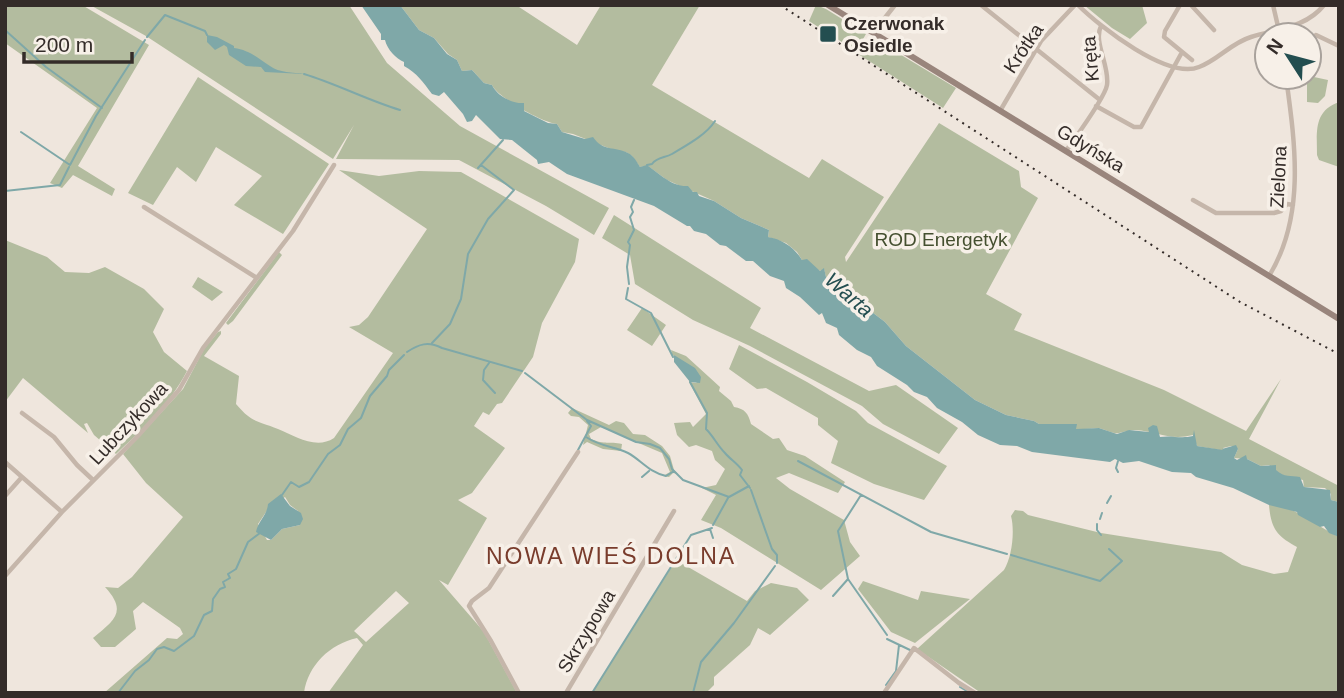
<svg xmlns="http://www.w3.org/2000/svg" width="1344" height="698" font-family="Arial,sans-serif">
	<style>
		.green { fill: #b3bc9f; fill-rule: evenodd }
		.water { fill: #7fa8a8 }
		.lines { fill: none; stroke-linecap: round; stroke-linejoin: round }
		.stream { stroke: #7fa8a8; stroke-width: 2 }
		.minor { stroke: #c5b6aa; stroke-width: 4.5 }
		.secondary { stroke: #99857c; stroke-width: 6 }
		.rail { stroke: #342c29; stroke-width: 2; stroke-dasharray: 2 5; stroke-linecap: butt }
		.poi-dot { fill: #234e50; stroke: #f7f0e8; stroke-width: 2.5 }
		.labels { text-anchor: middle; stroke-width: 7; stroke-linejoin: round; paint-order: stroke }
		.poi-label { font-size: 19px; font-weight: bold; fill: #342c29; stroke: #f7f0e8; text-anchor: start }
		.street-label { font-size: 19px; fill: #342c29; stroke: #f7f0e8 }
		.park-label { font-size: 19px; fill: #444f2f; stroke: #f7f0e8 }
		.water-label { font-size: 21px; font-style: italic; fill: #234e50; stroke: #f7f0e8 }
		.quarter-label { font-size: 23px; letter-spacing: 2px; fill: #793c2c; stroke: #f7f0e8 }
	</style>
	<rect width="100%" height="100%" fill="#efe6dd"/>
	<path class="green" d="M6,5H82L149,45L78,166L115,189L112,196L73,175L62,188L50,183L97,108L5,43Z
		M90,5H349L387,63L460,126L609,208L594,235L546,206L459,160L336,159L354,125L333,159L146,36Z
		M400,5H516L577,45L601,5H700L652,85L809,178L822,159L884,197L845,257L846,262L939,123L1019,171L1021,187L1038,198L986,294L1022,314L1014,330L1164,390L1246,431L1281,379L1249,439L1339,486V502L1331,500V494L1325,488L1304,487L1303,480L1281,475L1269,465L1261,466L1247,459L1234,458L1238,449L1231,446L1223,448L1225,451L1197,446L1193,435C1169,441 1157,431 1135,430C1129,430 1124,432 1119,433C1112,434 1105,429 1098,428C1090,428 1084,430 1076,429V424H1039L1034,421L1006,415L975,400L906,346L885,322L826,277L824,269L820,271L802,260L797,252L786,243L768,237L769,230L741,218L714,201L667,180L648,166L640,167L632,156L626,152L616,151L573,134L562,132L557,124C543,123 497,97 492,85L484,83L472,70L462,71L457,60L448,54L434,38L419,30Z
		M816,5L826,9L866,34L856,51L809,21Z
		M1084,5H1142L1147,23L1130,39L1112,28Z
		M873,38L956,88L943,108L858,54L869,39Z
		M198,77L329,164L283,234L234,205L262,176L216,147L196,182L177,167L153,205L128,193Z
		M1314,77L1328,80L1325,96L1318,103L1307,102V81Z
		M1339,102V167L1319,160L1317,155C1317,133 1313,111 1339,102Z
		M339,170L379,176L419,171L461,172L579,239L575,262L542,323L533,357L502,403L497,404L489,415L483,412L474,426L505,448L472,493L458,500L487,518L448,585L439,580L484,632L517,693H328L363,645L357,638C330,644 308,665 304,693H104L167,638L177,639L183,634L180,628L143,602L133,611L136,629L115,647H101L93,638C114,620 128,612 105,587L118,588L132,577L183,517L146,483L123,454L183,389L204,349L218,332L221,331V334L204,356L239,376L236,404C253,424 257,420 278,429C295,436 316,450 334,438L393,353L349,327L359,325L368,317L427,229ZM285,497L290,505L298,511L300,525L282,529L271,540H267L258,524L268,509ZM396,591L409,603L366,642L354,631Z
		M614,215L761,308L750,328L869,391L896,385L958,428L939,454L883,424L862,406L750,346L693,320L635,284L630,255L602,238Z
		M5,240L47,257L65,272L89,273L105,267L144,289L164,309L153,332L164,352L187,371C170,404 143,429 116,454L94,435L87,423L84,424L88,433L23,378L5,402Z
		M279,252L282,255L233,321L228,325L226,323Z
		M198,277L223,292L212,301L192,287Z
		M642,308L666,325L652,346L627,330Z
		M739,345L807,382L856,411L868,423L947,466L924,500L874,484L831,463L838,441L818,425V418L766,388L757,389L729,369Z
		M671,350L686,356L720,387L719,391L731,401L734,407C745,409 748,413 751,424L773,439L779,438L787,450L805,456L845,482L838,493L789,473L776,478L790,489L844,520L850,542L860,556L821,590L721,528L701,520L716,495L702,488L716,485L725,469L715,460L712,451L696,445L689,447L677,435L674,423L690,422L693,427L706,414L689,382L697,383L674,355L673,357Z
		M572,408L609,425L616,421L624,423L633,434L645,435L662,446L670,456L674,470L678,474L673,473L669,477L663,476L670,472L662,453L601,427L589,434L591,439C605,445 609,441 622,444L621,451L603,449L587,442L583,445L588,425L579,417L571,416L568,413Z
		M1269,505C1292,503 1319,528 1339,537V693H981L917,649L1004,570C1012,557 1015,531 1011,516L1015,510L1023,511L1028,515L1101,533L1221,552L1242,565L1274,574L1288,572L1297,547C1277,536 1271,529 1269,505Z
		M676,560L747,601L755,591L771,583L797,588L809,600L770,635L758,628L750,645L714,677V685L706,693H592Z
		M863,581L918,600L921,591L970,599L915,643L891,632L858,589Z"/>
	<path class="water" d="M361,5H400L419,30L434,38L447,54L457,60L462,71L472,70L484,83L492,85C497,96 513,104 524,103V111L548,123L557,124L562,132L585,139L593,137C603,152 615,146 628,153C634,156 637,162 640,167L647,165C660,174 672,187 688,186L693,192H697L699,196L714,201L741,218L769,230L768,237C782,239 795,248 802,260L807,259L820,271L824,268L826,277L885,322L906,346L975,400L1006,415L1034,421L1039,424H1077L1076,429L1099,428L1117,434L1129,430L1149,432L1148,428L1153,425L1157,426L1160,437C1172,435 1180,439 1193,436L1194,430L1197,446L1223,450L1222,449L1236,445L1238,449L1234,458L1237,460L1246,455L1247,459L1261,466L1276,465V470C1285,478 1290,475 1300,477L1304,487L1330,490L1331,500L1339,502V537L1329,533L1324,526L1320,527L1298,515L1297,512L1269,505L1233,488L1196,477L1191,473L1172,472L1139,461L1123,463L1115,459L1110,462L1032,452L1017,446L1000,445L978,435L962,422L937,408L927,397L914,392L907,385L877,366L871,357L857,350L839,335L837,328L826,323L822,313L819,315L800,297L786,288L784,281L770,276L753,261H746L726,246L720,245L706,234L694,231L690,226H687L654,206L567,174L549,162L538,164L537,160L512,140L500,139L476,115L472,121L467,122L463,114L444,92L439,96L432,94C423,82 417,73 404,66V62C396,59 387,49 385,40H381V34Z
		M207,35L217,37L234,46V48C249,50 258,58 270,66C279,73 293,72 304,74L265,72L261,67L246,66L229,55L227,47L224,45L215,50L207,42Z
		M674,355L695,368L701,377L700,383L690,382L674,362Z
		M281,494L290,506L301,513L303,519L300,525L282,529L271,540L256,532C258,521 267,516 268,504Z"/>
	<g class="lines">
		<path class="stream" d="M5,30L46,67L102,108
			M147,37L165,15L205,31L207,35
			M304,74C337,84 367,100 400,110
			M21,132L70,165L96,116L145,40
			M647,165L652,164C657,157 665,158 672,154C687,145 706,135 715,121
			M478,168L503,140
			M5,191L60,185L69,167
			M629,284L627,267L630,245L628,242L634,230L630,217L633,212L631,207L634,200
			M628,288L626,299L651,313L673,357
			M432,343L450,324L461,299L468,254L488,219L514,190L481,165
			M407,352C419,344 428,341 442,348L522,371
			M489,363L484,370L483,380L495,393
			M525,373L587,420L636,442L650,444L660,448L669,459L672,469L683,480L729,497L749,486
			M690,382L707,413L706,429C714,437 717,445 725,453C730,459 737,463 742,470L740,475L750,488
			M586,437C601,447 614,446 628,453C641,460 650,473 666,476L674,471
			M578,450L591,426L587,421
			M798,461L931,532L1007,554
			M1118,461L1116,468L1118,472
			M642,477L649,471
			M751,490L772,549L777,555V563
			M282,495L291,482L299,487L309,482L328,454L340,445L348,429L361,418L370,396L387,376L389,370L404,355
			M861,495L838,531L848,579L887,635
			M1107,503L1111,496
			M1100,519L1102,513
			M1097,524V530L1101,535
			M713,525L728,498
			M710,529L713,538
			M1011,555L1100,581L1122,561L1109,549
			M833,596L848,579
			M887,639L910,650
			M886,685L896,671L899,645
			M960,687L970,693
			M118,693L135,671L149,660L157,649L164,647L174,651L194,636L204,615L212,611L213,599L220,589L225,587L223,582L230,578L228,574L236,569L248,542L260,533
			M592,693L691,535L712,528
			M693,693L701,662L734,623L775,566"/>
		<path class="minor" d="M981,5L1100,100
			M1078,5C1100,27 1168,80 1199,67C1218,60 1231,43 1251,37C1276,29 1306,28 1324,5
			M1180,5L1165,31L1164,37L1192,60
			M1191,5L1214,30
			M1273,5L1280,35
			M873,33L895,5
			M1316,35L1339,46
			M1096,106L1134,127H1141L1181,54
			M1000,111L1041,41L1075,5
			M1066,151C1075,138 1105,98 1107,85C1110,66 1093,42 1101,26
			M1193,200L1216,213H1274L1281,211L1287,204L1293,205
			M144,207L257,278
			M1269,276C1306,216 1295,143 1286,77
			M22,413L54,437L77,465L93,480
			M5,462L62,512
			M5,496L22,477
			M5,576L62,512L137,437L179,390L203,348L293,231L334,165
			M519,693L491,641L469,606L472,601L489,588L578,452
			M566,693L674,511
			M884,693L914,648L959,683L975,693"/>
		<path class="secondary" d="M828,5L1339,319"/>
		<path class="rail" d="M780,5L1240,302L1339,354"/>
	</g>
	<rect class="poi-dot" x="819" y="25" width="18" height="18" rx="3.5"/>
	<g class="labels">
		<g class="poi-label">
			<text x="844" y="30">Czerwonak<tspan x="844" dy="22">Osiedle</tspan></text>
		</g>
		<g class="street-label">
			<text transform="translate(1023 48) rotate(-56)" y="7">Krótka</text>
			<text transform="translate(1090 59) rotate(-95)" y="7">Kręta</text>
			<text transform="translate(1091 148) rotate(31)" y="7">Gdyńska</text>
			<text transform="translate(1278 177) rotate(-87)" y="7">Zielona</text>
			<text transform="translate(128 423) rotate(-47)" y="7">Lubczykowa</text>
			<text transform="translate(586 631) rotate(-59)" y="7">Skrzypowa</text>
		</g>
		<g class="park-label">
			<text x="941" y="246">ROD Energetyk</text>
		</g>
		<g class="water-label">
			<text transform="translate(849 295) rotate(41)" y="7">Warta</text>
		</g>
		<g class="quarter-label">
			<text x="611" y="564">NOWA WIEŚ DOLNA</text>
		</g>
	</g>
	<rect width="1344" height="698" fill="none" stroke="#342c29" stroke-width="14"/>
	<g transform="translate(1288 56) rotate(306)"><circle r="33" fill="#f7f0e8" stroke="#a9a29c" stroke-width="2"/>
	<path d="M0-5L12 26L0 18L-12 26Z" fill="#234e50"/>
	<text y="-10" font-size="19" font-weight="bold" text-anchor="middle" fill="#342c29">N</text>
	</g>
	<path d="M24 52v10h108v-10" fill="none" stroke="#342c29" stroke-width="3.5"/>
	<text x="35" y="52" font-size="21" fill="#342c29" stroke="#f7f0e8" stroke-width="5" paint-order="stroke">200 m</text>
</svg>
